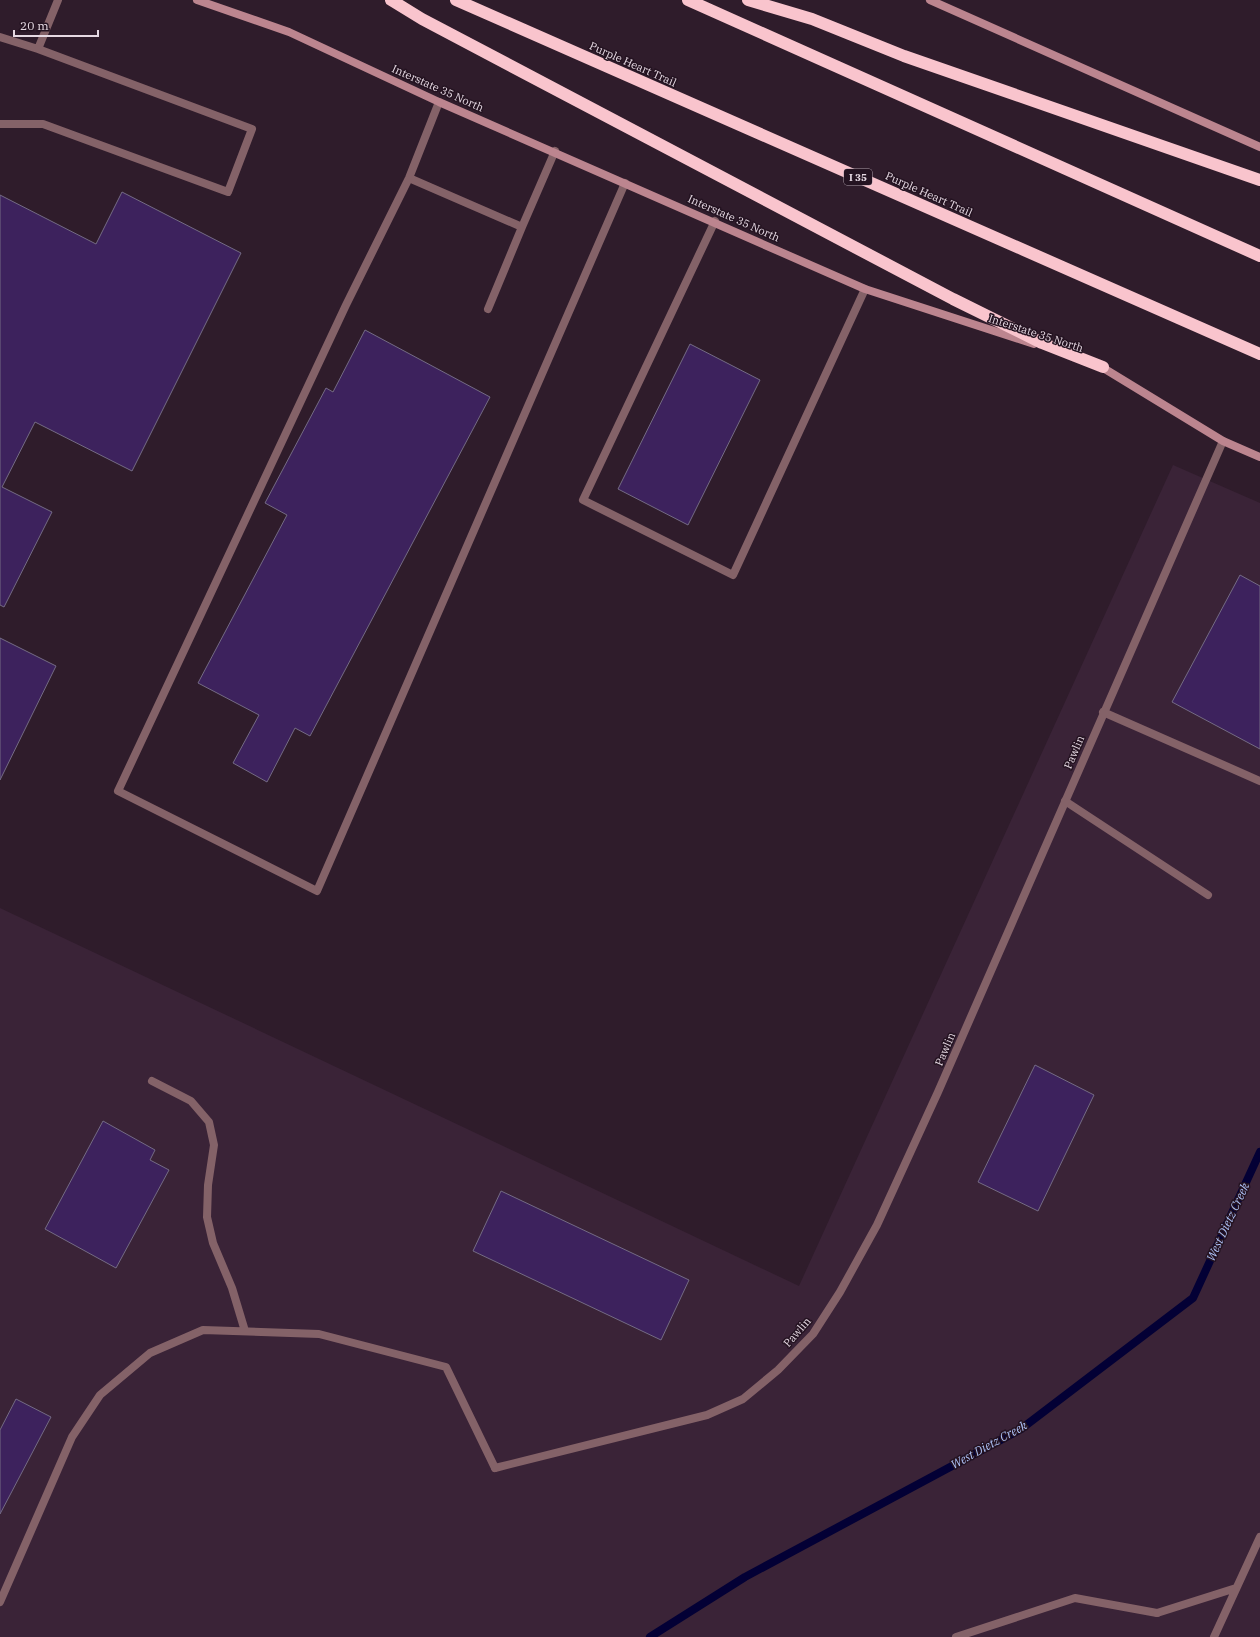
<svg xmlns="http://www.w3.org/2000/svg" width="1260" height="1637" font-family="'IBM Plex Serif',serif">
	<style>
		.built { fill: #3a2337 }
		.lines { fill: none; stroke-linecap: round; stroke-linejoin: round }
		.stream { stroke: #030035; stroke-width: 8 }
		.building { fill: #3d225d; stroke: #746b84 }
		.service { stroke: #846268; stroke-width: 8 }
		.minor { stroke: #846268; stroke-width: 8 }
		.secondary { stroke: #bc858f; stroke-width: 8 }
		.motorway { stroke: #f9c4cd; stroke-width: 12 }
		.labels { text-anchor: middle; stroke-width: 3; stroke-linejoin: round; paint-order: stroke }
		.shield { fill: #241321; stroke: #ac9ea9; stroke-width: 1 }
		.shield-label { font-size: 10px; font-weight: bold; fill: #e6d9e3 }
		.street-label { font-size: 11px; fill: #e6d9e3; stroke: #241321 }
		.water-label { font-size: 12px; font-style: italic; fill: #aec1f7; stroke: #241321 }
	</style>
	<rect width="100%" height="100%" fill="#2f1c2b"/>
	<path class="built" d="M1173,465L1260,503V1637H0V908L799,1286Z"/>
	<g class="lines">
		<path class="stream" d="M650,1637L745,1577L1021,1429L1193,1298L1260,1152"/>
	</g>
	<path class="building" d="M122,192L241,253L132,471L35,422L2,487L52,512L4,607L0,605V195L96,244Z
		M365,330L490,397L310,736L295,728L267,782L233,763L259,715L198,683L287,515L265,503L326,388L333,392Z
		M690,344L760,380L688,525L618,489Z
		M1240,575L1260,586V749L1172,702Z
		M0,638L56,666L0,780Z
		M1035,1065L1094,1095L1038,1211L978,1182Z
		M103,1121L155,1150L150,1160L169,1170L116,1268L45,1229Z
		M501,1191L689,1280L661,1340L473,1251Z
		M16,1399L51,1417L0,1514V1430Z"/>
	<g class="lines">
		<path class="service" d="M0,37L38,49
			M439,102L409,178L346,305L118,791L317,891L625,183
			M0,124H43L228,192L252,129L38,49L58,0
			M409,178L522,227L488,309
			M715,221L583,500L733,575L865,289
			M522,227L555,151
			M1103,712L1260,781
			M1065,801L1208,895
			M152,1081L191,1101L209,1122L214,1145L208,1185L207,1217L213,1243L232,1288L245,1331
			M0,1602L72,1437L100,1395L150,1353L203,1330L319,1334L446,1367L495,1468
			M956,1637L1075,1598L1157,1613"/>
		<path class="minor" d="M495,1468L707,1415L743,1399L778,1370L813,1334L840,1292L877,1225L938,1092L1223,441
			M1157,1613L1236,1588
			M1214,1637L1260,1537"/>
		<path class="secondary" d="M197,0L289,32L439,102L865,289L1034,344
			M930,0L1260,147
			M1100,366L1223,441L1260,457"/>
		<path class="motorway" d="M391,0L422,19L953,299L1042,343L1103,367
			M456,0L1260,354
			M688,0L1260,256
			M748,0L812,19L904,56L1260,180"/>
	</g>
	<g class="labels">
		<rect class="shield" x="844" y="169" width="28" height="16" rx="3"/>
		<g class="shield-label">
			<text x="858" y="181">I 35</text>
		</g>
		<g class="street-label">
			<text transform="translate(633 64) rotate(24)" y="4">Purple Heart Trail</text>
			<text transform="translate(438 88) rotate(24)" y="4">Interstate 35 North</text>
			<text transform="translate(929 194) rotate(24)" y="4">Purple Heart Trail</text>
			<text transform="translate(734 218) rotate(24)" y="4">Interstate 35 North</text>
			<text transform="translate(1036 333) rotate(18)" y="4">Interstate 35 North</text>
			<text transform="translate(1074 752) rotate(-67)" y="4">Pawlin</text>
			<text transform="translate(945 1049) rotate(-67)" y="4">Pawlin</text>
			<text transform="translate(797 1332) rotate(-49)" y="4">Pawlin</text>
		</g>
		<g class="water-label">
			<text transform="translate(1228 1222) rotate(-65)" y="4">West Dietz Creek</text>
			<text transform="translate(989 1445) rotate(-29)" y="4">West Dietz Creek</text>
		</g>
	</g>
	<path d="M14 30v6h84v-6" fill="none" stroke="#e6d9e3" stroke-width="2"/>
	<text x="20" y="30" font-size="12" fill="#e6d9e3" stroke="#241321" stroke-width="3" paint-order="stroke">20 m</text>
</svg>
